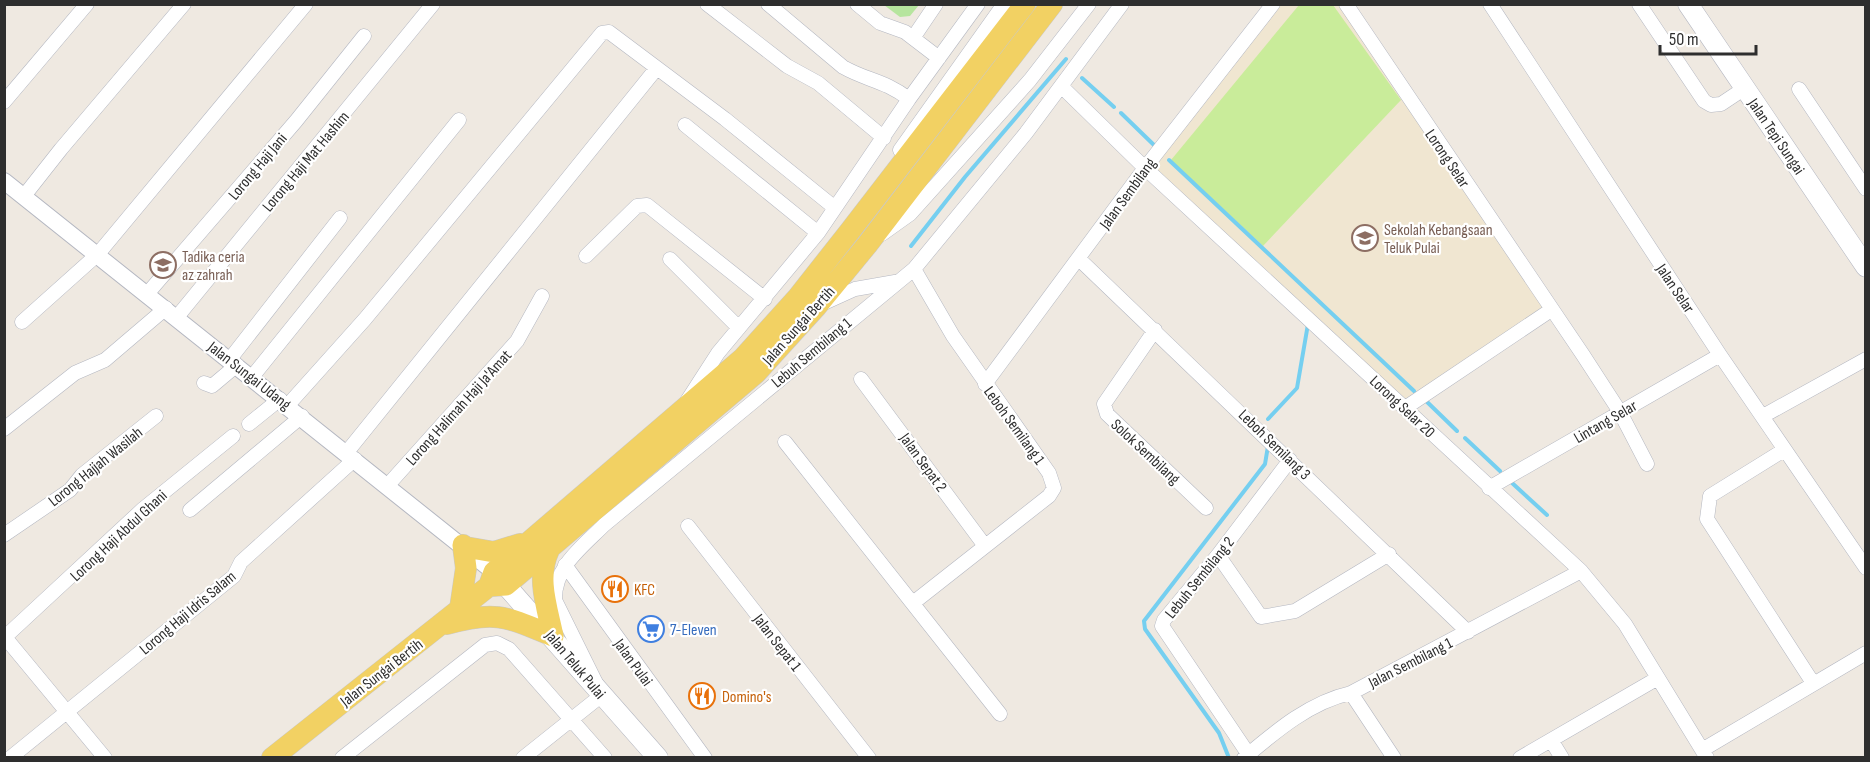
<svg xmlns="http://www.w3.org/2000/svg" width="1870" height="762" font-family="'Sofia Sans Condensed',sans-serif">
	<style>
		.education { fill: #f0e6d1 }
		.green { fill: #b6e59e }
		.pitch { fill: #c9ec9a }
		.lines { fill: none; stroke-linecap: round; stroke-linejoin: round }
		.stream { stroke: #75cff0; stroke-width: 4 }
		.minor-casing { stroke: #b4b7c1; stroke-width: 15 }
		.tertiary-casing { stroke: #b4b7c1; stroke-width: 18 }
		.secondary-casing { stroke: #b4b7c1; stroke-width: 21 }
		.primary-casing { stroke: #c9c9c9; stroke-width: 22 }
		.minor { stroke: #fff; stroke-width: 14 }
		.tertiary { stroke: #fff; stroke-width: 16 }
		.secondary { stroke: #fff; stroke-width: 20 }
		.primary { stroke: #f2d163; stroke-width: 21 }
		.labels { text-anchor: middle; stroke-width: 4.5; stroke-linejoin: round; paint-order: stroke }
		.street-label { font-size: 16px; fill: #2e2e2e; stroke: #fff }
		.education-label { font-size: 16px; fill: #785e54; stroke: #fff; text-anchor: start }
		.food-label { font-size: 16px; fill: #c56008; stroke: #fff; text-anchor: start }
		.shop-label { font-size: 16px; fill: #366cbe; stroke: #fff; text-anchor: start }
	</style>
	<rect width="100%" height="100%" fill="#efe9e1"/>
	<path class="education" d="M1280,5H1349L1551,307L1407,404L1150,168Z"/>
	<path class="green" d="M884,5H919L910,16L900,17Z"/>
	<path class="pitch" d="M1299,5H1333L1401,100L1263,246L1171,160Z"/>
	<g class="lines">
		<path class="stream" d="M1082,78L1114,107
			M1121,113L1156,147
			M1169,160L1414,391
			M911,246L965,177L1066,59
			M1423,398L1457,431
			M1268,419L1297,388L1308,324
			M1465,438L1500,471
			M1511,482L1547,515
			M1229,758L1219,733L1145,629L1144,621L1265,464L1268,446"/>
		<defs>
			<path id="minor" d="M707,4L787,66L818,83L884,138
				M768,4L843,67C868,81 884,80 909,99
				M857,4L880,23L905,32L939,58
				M1346,4L1583,355L1620,412L1647,464
				M1490,4L1720,355L1866,568
				M1639,4L1704,101L1711,105L1721,104L1745,88
				M913,38L936,4
				M1061,86L1145,168L1581,571L1625,624L1707,758
				M1799,89L1866,189
				M4,102L87,4
				M685,125L818,233
				M900,150L1004,4
				M24,196L61,149L184,4
				M882,234L910,214L1030,80L1089,4
				M586,256L637,206L647,205L765,299
				M670,259L739,328
				M1079,259L1468,632
				M147,294L296,121L364,36
				M822,304L855,289L895,282
				M177,317L433,4
				M22,322L98,254L306,4
				M1155,330L1104,404L1107,414L1206,508
				M230,359L340,218
				M252,377L459,120
				M861,379L985,546
				M204,383L212,386L237,365
				M985,384L1145,168L1273,4
				M687,401L718,353L818,233L909,99L978,4
				M288,405L365,319L602,33L609,32L725,119L835,208
				M1405,408L1551,310
				M1763,416L1866,359
				M249,424L280,399
				M4,429L75,373L105,360L166,308
				M785,442L1000,714
				M1784,450L1710,496L1707,519L1813,683
				M347,452L656,69
				M388,485L517,341L542,296
				M1489,488L1720,355
				M190,510L302,416
				M688,526L869,758
				M4,535L70,490L82,475L156,416
				M1218,555L1261,617L1295,611L1389,554
				M565,565L705,758
				M913,603L1049,496L1054,488L1049,473L953,336L914,269
				M4,636L105,758
				M5,637L143,509L233,436
				M1351,693L1394,758
				M1551,740L1562,758
				M1702,750L1866,653
				M10,758L234,576L241,562L355,459
				M342,758L485,645L497,643L509,649L605,758
				M523,758L602,695L555,600C554,567 582,547 604,525L914,269L1026,133L1122,4
				M1244,758C1276,731 1310,702 1351,693L1581,571
				M1251,758L1162,626L1164,620L1218,555L1290,460
				M1520,758L1658,678"/>
			<path id="tertiary" d="M4,181L494,572"/>
			<path id="secondary" d="M1688,4L1866,267
				M495,573L658,758"/>
			<path id="primary" d="M465,547L494,552L520,544
				M549,550C536,577 547,607 553,636
				M489,586L506,585L756,373L816,307L867,245L1052,4
				M460,609L466,568L463,545
				M447,624C496,610 507,617 553,636
				M272,758L489,586L494,572L743,358L798,297L850,231L1025,4"/>
		</defs>
		<use href="#minor" class="minor-casing"/>
		<use href="#tertiary" class="tertiary-casing"/>
		<use href="#secondary" class="secondary-casing"/>
		<use href="#primary" class="primary-casing"/>
		<use href="#minor" class="minor"/>
		<use href="#tertiary" class="tertiary"/>
		<use href="#secondary" class="secondary"/>
		<use href="#primary" class="primary"/>
	</g>
	<defs>
		<symbol id="school-ring" viewBox="-11 -11 22 22"><circle r="9.5" fill="#fff" stroke="#8d6e63" stroke-width="1.5"/><path d="M0-5L7-2L0 1L-7-2ZM-4 1L0 2.5L4 1V4Q0 6-4 4Z" fill="#8d6e63"/></symbol>
		<symbol id="restaurant-ring" viewBox="-11 -11 22 22"><circle r="9.5" fill="#fff" stroke="#e8710a" stroke-width="1.5"/><path d="M-5-6h1v4h1v-4h1v4h1v-4h1v5L-1.5 .5V6h-2V.5L-5-1ZM5-6V6H3V1.5H1.5Q1.5-4 5-6Z" fill="#e8710a"/></symbol>
		<symbol id="supermarket-ring" viewBox="-11 -11 22 22"><circle r="9.5" fill="#fff" stroke="#3f7fe0" stroke-width="1.5"/><path d="M-6-5.5h2.5l.6 2H6L4.5 2H-2.5L-4.4-4H-6ZM-1.5 3.2a1.3 1.3 0 1 0 .1 0ZM3 3.2a1.3 1.3 0 1 0 .1 0Z" fill="#3f7fe0"/></symbol>
	</defs>
	<g fill-rule="evenodd">
		<use href="#school-ring" x="1350" y="223" width="30" height="30"/>
		<use href="#school-ring" x="148" y="250" width="30" height="30"/>
		<use href="#restaurant-ring" x="600" y="574" width="30" height="30"/>
		<use href="#supermarket-ring" x="636" y="614" width="30" height="30"/>
		<use href="#restaurant-ring" x="687" y="681" width="30" height="30"/>
	</g>
	<g class="labels">
		<g class="street-label">
			<text transform="translate(1777 136) rotate(56)" y="6">Jalan Tepi Sungai</text>
			<text transform="translate(1448 158) rotate(56)" y="6">Lorong Selar</text>
			<text transform="translate(305 161) rotate(-50)" y="6">Lorong Haji Mat Hashim</text>
			<text transform="translate(257 166) rotate(-50)" y="6">Lorong Haji Jani</text>
			<text transform="translate(1127 193) rotate(-54)" y="6">Jalan Sembilang</text>
			<text transform="translate(1676 288) rotate(56)" y="6">Jalan Selar</text>
			<text transform="translate(798 325) rotate(-48)" y="6">Jalan Sungai Bertih</text>
			<text transform="translate(811 352) rotate(-40)" y="6">Lebuh Sembilang 1</text>
			<text transform="translate(250 375) rotate(38)" y="6">Jalan Sungai Udang</text>
			<text transform="translate(1403 406) rotate(43)" y="6">Lorong Selar 20</text>
			<text transform="translate(458 407) rotate(-48)" y="6">Lorong Halimah Haji Ja'Amat</text>
			<text transform="translate(1605 421) rotate(-30)" y="6">Lintang Selar</text>
			<text transform="translate(1015 425) rotate(54)" y="6">Leboh Semilang 1</text>
			<text transform="translate(1275 444) rotate(44)" y="6">Leboh Semilang 3</text>
			<text transform="translate(1146 451) rotate(43)" y="6">Solok Sembilang</text>
			<text transform="translate(924 462) rotate(54)" y="6">Jalan Sepat 2</text>
			<text transform="translate(95 466) rotate(-39)" y="6">Lorong Hajjah Wasilah</text>
			<text transform="translate(118 535) rotate(-43)" y="6">Lorong Haji Abdul Ghani</text>
			<text transform="translate(1199 577) rotate(-51)" y="6">Lebuh Sembilang 2</text>
			<text transform="translate(187 612) rotate(-40)" y="6">Lorong Haji Idris Salam</text>
			<text transform="translate(778 642) rotate(52)" y="6">Jalan Sepat 1</text>
			<text transform="translate(634 662) rotate(54)" y="6">Jalan Pulai</text>
			<text transform="translate(1410 662) rotate(-27)" y="6">Jalan Sembilang 1</text>
			<text transform="translate(576 664) rotate(50)" y="6">Jalan Teluk Pulai</text>
			<text transform="translate(381 672) rotate(-38)" y="6">Jalan Sungai Bertih</text>
		</g>
		<g class="education-label">
			<text x="1384" y="235">Sekolah Kebangsaan<tspan x="1384" dy="18">Teluk Pulai</tspan></text>
			<text x="182" y="262">Tadika ceria<tspan x="182" dy="18">az zahrah</tspan></text>
		</g>
		<g class="food-label">
			<text x="634" y="595">KFC</text>
			<text x="722" y="702">Domino's</text>
		</g>
		<g class="shop-label">
			<text x="670" y="635">7-Eleven</text>
		</g>
	</g>
	<rect width="1870" height="762" fill="none" stroke="#2e2e2e" stroke-width="12"/>
	<path d="M1660 45v9h96v-9" fill="none" stroke="#2e2e2e" stroke-width="3"/>
	<text x="1669" y="45" font-size="18" fill="#2e2e2e" stroke="#ffffff" stroke-width="4.5" paint-order="stroke">50 m</text>
</svg>
